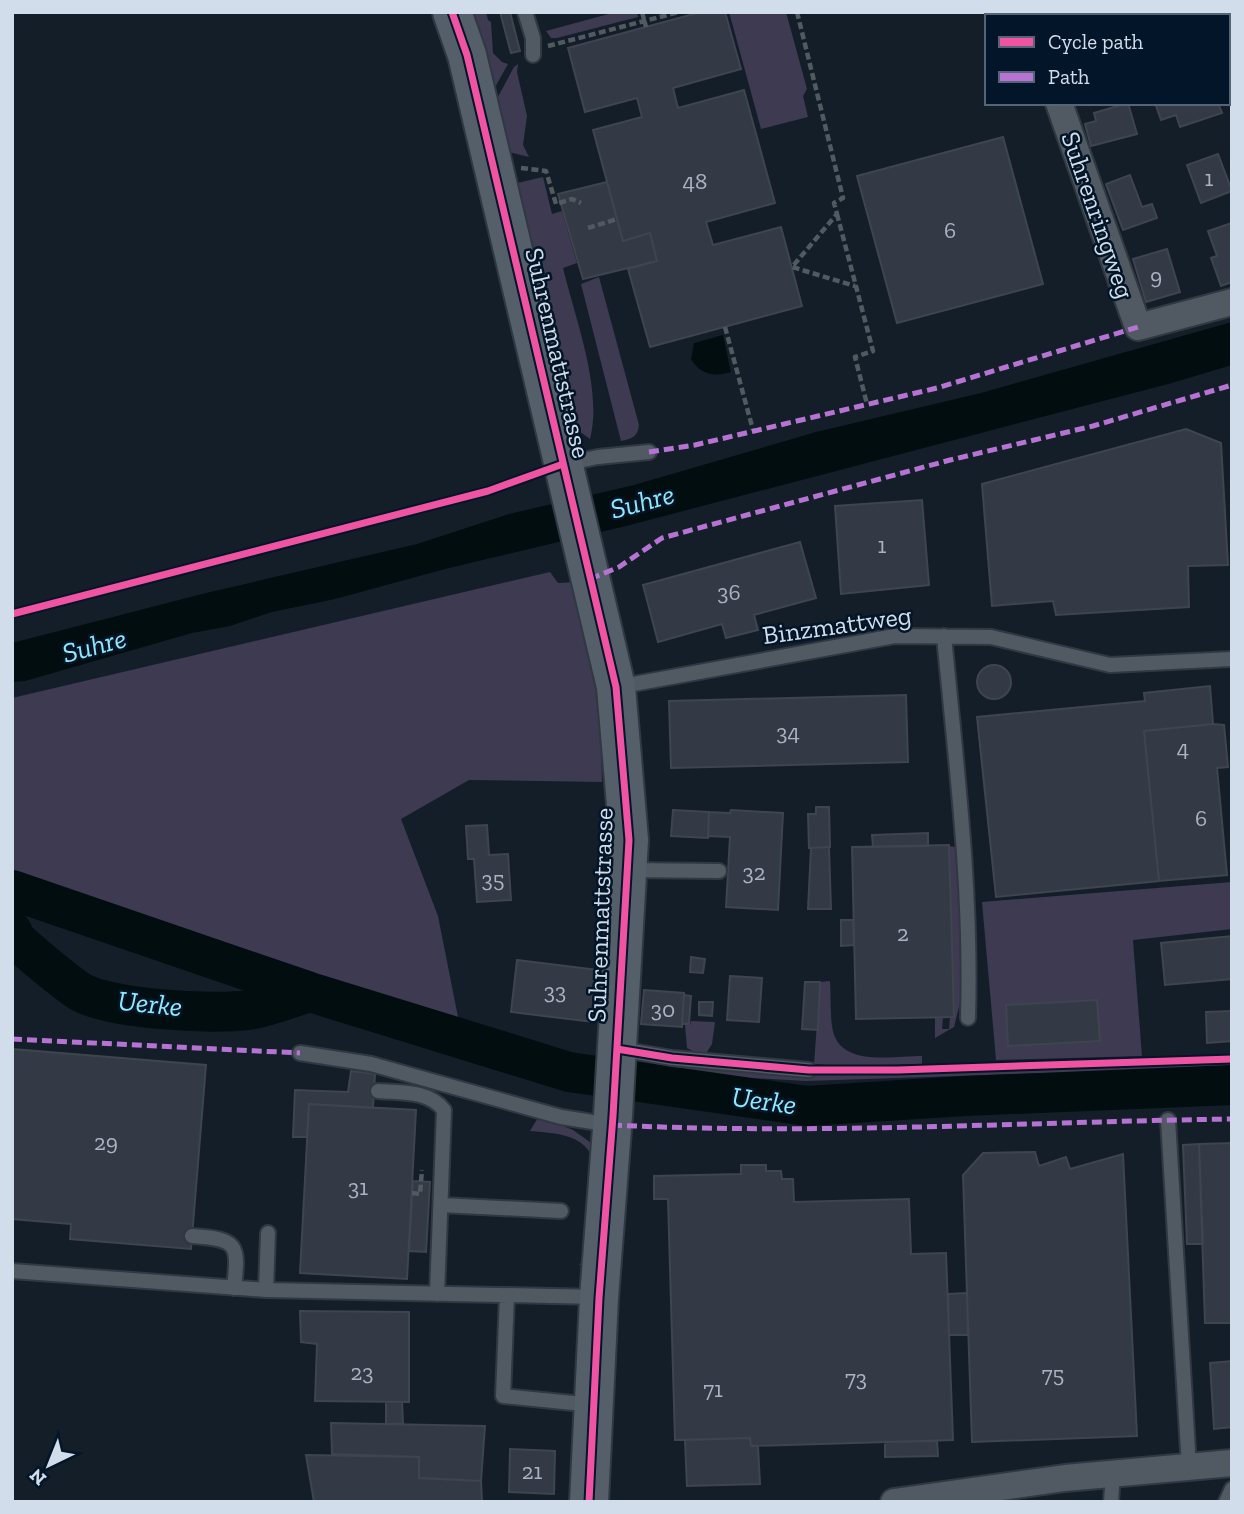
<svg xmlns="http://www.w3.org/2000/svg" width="1244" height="1514" font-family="'Zilla Slab',serif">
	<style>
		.green { fill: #3d3a51 }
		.water { fill: #020d10 }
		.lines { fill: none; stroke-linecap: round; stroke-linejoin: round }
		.river { stroke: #020d10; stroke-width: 40 }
		.building { fill: #343a45; stroke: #3e454f; stroke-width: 2 }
		.lane-casing { stroke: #303841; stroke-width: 18 }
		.street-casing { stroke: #303841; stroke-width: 30 }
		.secondary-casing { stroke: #303841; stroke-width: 42 }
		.path { stroke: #525a61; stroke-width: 4.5; stroke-dasharray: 7 3.5; stroke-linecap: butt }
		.lane { stroke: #515a62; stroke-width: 14 }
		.street { stroke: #515a62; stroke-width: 26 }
		.secondary { stroke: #545f69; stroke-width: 38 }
		.quiet { stroke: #b673d3; stroke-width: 5; stroke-dasharray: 10 5; stroke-linecap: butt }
		.cycleway-casing { stroke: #031528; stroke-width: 11 }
		.cycleway { stroke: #f153a3; stroke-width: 7 }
		.labels { text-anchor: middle; stroke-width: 5; stroke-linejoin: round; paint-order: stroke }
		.number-label { font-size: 23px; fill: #aab4c2 }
		.street-label { font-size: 26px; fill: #d1ddeb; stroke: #031528 }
		.water-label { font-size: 28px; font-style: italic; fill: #8feafb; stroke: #031528 }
	</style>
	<rect width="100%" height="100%" fill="#141e29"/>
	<path class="green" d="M468,12H486L488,20L491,22L493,53L502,62L508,64L494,89Z
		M616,12H637L638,17L557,38H551L546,31Z
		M729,12H786L807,89L803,96L808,117L761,129Z
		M518,64L517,72L527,116L523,145L529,157L505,151L494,104L514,67Z
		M543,177L552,214L562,211L577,263L563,268C575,318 603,390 590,439L572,426L513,184Z
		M599,277L639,425C638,437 631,439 621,441L581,284Z
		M550,572L558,583L577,582L599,679L602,782L469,780L401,819L438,916L460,1027L12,876V698Z
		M949,846L955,847L959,854L963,984L961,999L954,1027L935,1038V1017H943L942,1029H949L950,1017L954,1016Z
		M1232,882V929L1133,940L1142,1056L996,1060L982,902Z
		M830,981C831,996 830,1011 832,1026C837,1068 892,1056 922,1056V1064L841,1066L814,1064L820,982Z
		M691,1021L715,1022L712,1044L707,1052H695L687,1048L685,1025H690Z
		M1232,1062V1067L806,1081L661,1073L669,1066L737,1072L885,1074Z
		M539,1116L573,1130L594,1145L586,1259L582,1265H579L583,1261L590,1153C579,1133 550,1133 530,1131Z"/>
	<path class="water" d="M1232,322V365L1172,383L626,526L449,568L335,599L272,612L230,626L192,633L25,681L12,682V643L206,593L417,544L509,514L634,485L816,432L981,393Z
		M723,335L731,372C715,377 700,375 691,359L694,343Z"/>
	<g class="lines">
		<path class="river" d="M12,890L310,992L569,1072L807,1106L965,1096L1232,1085
			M12,931L16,940C36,957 57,976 79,991C107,1009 213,1015 248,1010C268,1007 289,998 310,992"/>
	</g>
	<path class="building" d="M500,12H510L520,51L511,53Z
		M701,12H725L741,69L673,88L678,108L744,90L775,203L706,222L713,245L781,227L802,306L650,347L628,269L657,261L650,233L623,241L593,130L642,117L637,98L585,112L568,48Z
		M1128,103L1137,134L1091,146L1085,124L1096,121L1094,113Z
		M1155,103H1218L1222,113L1180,127L1176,115L1161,120Z
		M1003,137L1043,284L897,323L857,176Z
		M1218,154L1232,191L1201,203L1187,165Z
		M1130,175L1142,207L1152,204L1157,218L1123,230L1106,184Z
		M607,182L623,241L650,233L657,261L583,279L558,194Z
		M1232,223V282L1221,286L1211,258L1217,256L1208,231Z
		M1167,249L1180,292L1146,302L1133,259Z
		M1186,429L1221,443L1228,565L1188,566L1189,607L1056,615L1053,601L992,606L982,484Z
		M922,500L929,585L841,594L835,506Z
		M800,542L816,598L754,615L758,630L726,638L722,624L658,642L643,585Z
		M977 682a17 17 0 1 1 34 0a17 17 0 1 1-34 0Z
		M1210,686L1213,724L1144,731L1159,881L996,897L977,717L1145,701L1144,693Z
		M906,695L908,762L671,768L669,701Z
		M1213,724L1224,725L1228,767L1217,768L1227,875L1159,881L1144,731Z
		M816,807H829L830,847L809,848L808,814H816Z
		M673,810L709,812L708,838L671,836Z
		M731,810L783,813L778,910L726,907L730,837L708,836L709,812L730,813Z
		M487,825L489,855L508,854L511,900L477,902L474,859H468L466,826Z
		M928,833V846L873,847L872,835Z
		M949,845L954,1017L856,1019L852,847Z
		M829,847L831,909H808L811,848Z
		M841,920H853L854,945L841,946Z
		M1232,936V979L1165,985L1161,943Z
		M691,957L705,959L703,973L690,972Z
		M517,960L599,970L593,1022L511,1012Z
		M730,976L762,978L759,1022L727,1020Z
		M805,982H820L818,1030L802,1029Z
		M644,990L684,993L682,1027L641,1024Z
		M684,995L691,996L689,1024L682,1023Z
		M1097,1000L1100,1041L1008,1046L1006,1005Z
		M699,1002H713L712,1016L699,1015Z
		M1232,1011V1041L1207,1043L1206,1012Z
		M12,1049L206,1065L191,1249L70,1239L71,1224L12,1219Z
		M351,1071L375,1074L373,1108L309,1104L307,1137H293L295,1090L348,1092Z
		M309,1104L416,1110L407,1279L300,1273Z
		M1232,1143V1323H1205L1199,1144Z
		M1199,1144L1203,1244H1187L1183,1145Z
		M1035,1152L1039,1166L1066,1157L1070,1169L1123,1154L1137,1436L972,1442L963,1175L983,1153Z
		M741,1165H766V1171H781L782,1179H793L794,1202L909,1199L911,1254L946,1253L953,1440L751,1446L750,1438L675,1440L668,1199H654V1176L741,1174Z
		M413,1181L430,1182L426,1252L409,1251Z
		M967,1293L968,1335H949L948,1294Z
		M300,1311L409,1312V1402L315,1401L317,1344L301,1342Z
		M1232,1361V1427L1214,1429L1210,1363Z
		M386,1402H402L403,1424H386Z
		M331,1423L485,1426L481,1481L419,1478V1457L332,1454Z
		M750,1438L751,1446H758L760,1484L687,1486L685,1440Z
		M937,1441L938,1456L885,1457V1442Z
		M510,1449L555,1451L554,1494L509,1492Z
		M306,1455L419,1457V1478L481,1481L482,1502H314Z"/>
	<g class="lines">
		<defs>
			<path id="lane" d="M525,12L533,38V55
				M564,464L598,457L649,452
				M944,636C956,763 972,890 968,1018
				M617,687L895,636L991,637L1110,665L1232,659
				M629,870L719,871
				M620,1049L672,1058L809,1070
				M300,1053L371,1064L561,1117L611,1125
				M378,1091C401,1093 428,1090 444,1110L437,1294
				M1168,1120L1189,1467
				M441,1205L561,1211
				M192,1236C238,1239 239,1244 234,1288
				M12,1271L266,1290L597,1297
				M266,1290L268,1233
				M507,1295L503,1396L593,1405
				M1111,1502L1113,1473
				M1226,1502L1232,1489"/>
			<path id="street" d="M1028,12L1029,16
				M1228,72L1232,83
				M1059,103L1138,327L1232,302
				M894,1502L1065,1478L1232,1463"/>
			<path id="secondary" d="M452,12L467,55L616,687L629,840L613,1116L599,1298L589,1502"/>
		</defs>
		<use href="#lane" class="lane-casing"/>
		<use href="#street" class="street-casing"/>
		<use href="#secondary" class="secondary-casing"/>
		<path class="path" d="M642,12L646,27
			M797,12L843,198L834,203L837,214L792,267L855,286
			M548,46L679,12
			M521,168L546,171L556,204L572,199L581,203
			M837,214L873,351L855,357L867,404
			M588,228L617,219
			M725,327L753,430
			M412,1193L420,1194L422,1170"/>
		<use href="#lane" class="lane"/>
		<use href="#street" class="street"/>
		<use href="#secondary" class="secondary"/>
		<path class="quiet" d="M649,452L695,445L937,388L1138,327
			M590,579L619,567L662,538L950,460L1093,426L1232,385
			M12,1039L300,1053
			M612,1125C819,1135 1025,1122 1232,1119"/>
		<defs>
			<path id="cycleway" d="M452,12L467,55L616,687L629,840L613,1116L599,1298L589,1502
				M12,614L488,491L563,464
				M617,1049L672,1058L809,1070H898L1232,1059"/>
		</defs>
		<use href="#cycleway" class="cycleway-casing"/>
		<use href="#cycleway" class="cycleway"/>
	</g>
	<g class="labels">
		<g class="number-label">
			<text x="1209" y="186">1</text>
			<text x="695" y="189">48</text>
			<text x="950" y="238">6</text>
			<text x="1156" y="284">9</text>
			<text x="882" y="553">1</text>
			<text x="729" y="600">36</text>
			<text x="788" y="740">34</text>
			<text x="1183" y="756">4</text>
			<text x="1201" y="826">6</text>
			<text x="754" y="880">32</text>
			<text x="493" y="887">35</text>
			<text x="903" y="941">2</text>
			<text x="555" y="999">33</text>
			<text x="663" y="1017">30</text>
			<text x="106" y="1150">29</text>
			<text x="358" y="1195">31</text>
			<text x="362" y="1380">23</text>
			<text x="1053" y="1382">75</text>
			<text x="856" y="1386">73</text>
			<text x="713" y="1397">71</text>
			<text x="532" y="1479">21</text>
		</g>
		<g class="street-label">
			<text transform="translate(1098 215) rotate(71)" y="9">Suhrenringweg</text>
			<text transform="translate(558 353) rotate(77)" y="9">Suhrenmattstrasse</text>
			<text transform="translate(837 625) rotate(-8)" y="9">Binzmattweg</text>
			<text transform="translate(600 915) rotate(-88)" y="9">Suhrenmattstrasse</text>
		</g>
		<g class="water-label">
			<text transform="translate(642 501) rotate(-15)" y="10">Suhre</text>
			<text transform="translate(94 645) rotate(-15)" y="10">Suhre</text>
			<text transform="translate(150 1003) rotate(6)" y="10">Uerke</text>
			<text transform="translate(764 1100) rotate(8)" y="10">Uerke</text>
		</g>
	</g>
	<rect width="1244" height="1514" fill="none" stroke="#d1ddeb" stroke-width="28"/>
	<rect x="985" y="14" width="245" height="91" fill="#031528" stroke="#556576" stroke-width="2"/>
	<rect x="999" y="37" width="35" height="10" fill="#f153a3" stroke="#556576" stroke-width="2"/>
	<text x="1048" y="49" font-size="21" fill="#d1ddeb">Cycle path</text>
	<rect x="999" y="72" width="35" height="10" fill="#b673d3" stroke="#556576" stroke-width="2"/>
	<text x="1048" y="84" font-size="21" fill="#d1ddeb">Path</text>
	<g transform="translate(49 1465) rotate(223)" stroke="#031528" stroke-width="5" paint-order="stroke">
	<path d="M0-5L12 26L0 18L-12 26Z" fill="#d1ddeb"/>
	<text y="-10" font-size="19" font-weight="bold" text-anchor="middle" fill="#d1ddeb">N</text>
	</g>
</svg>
